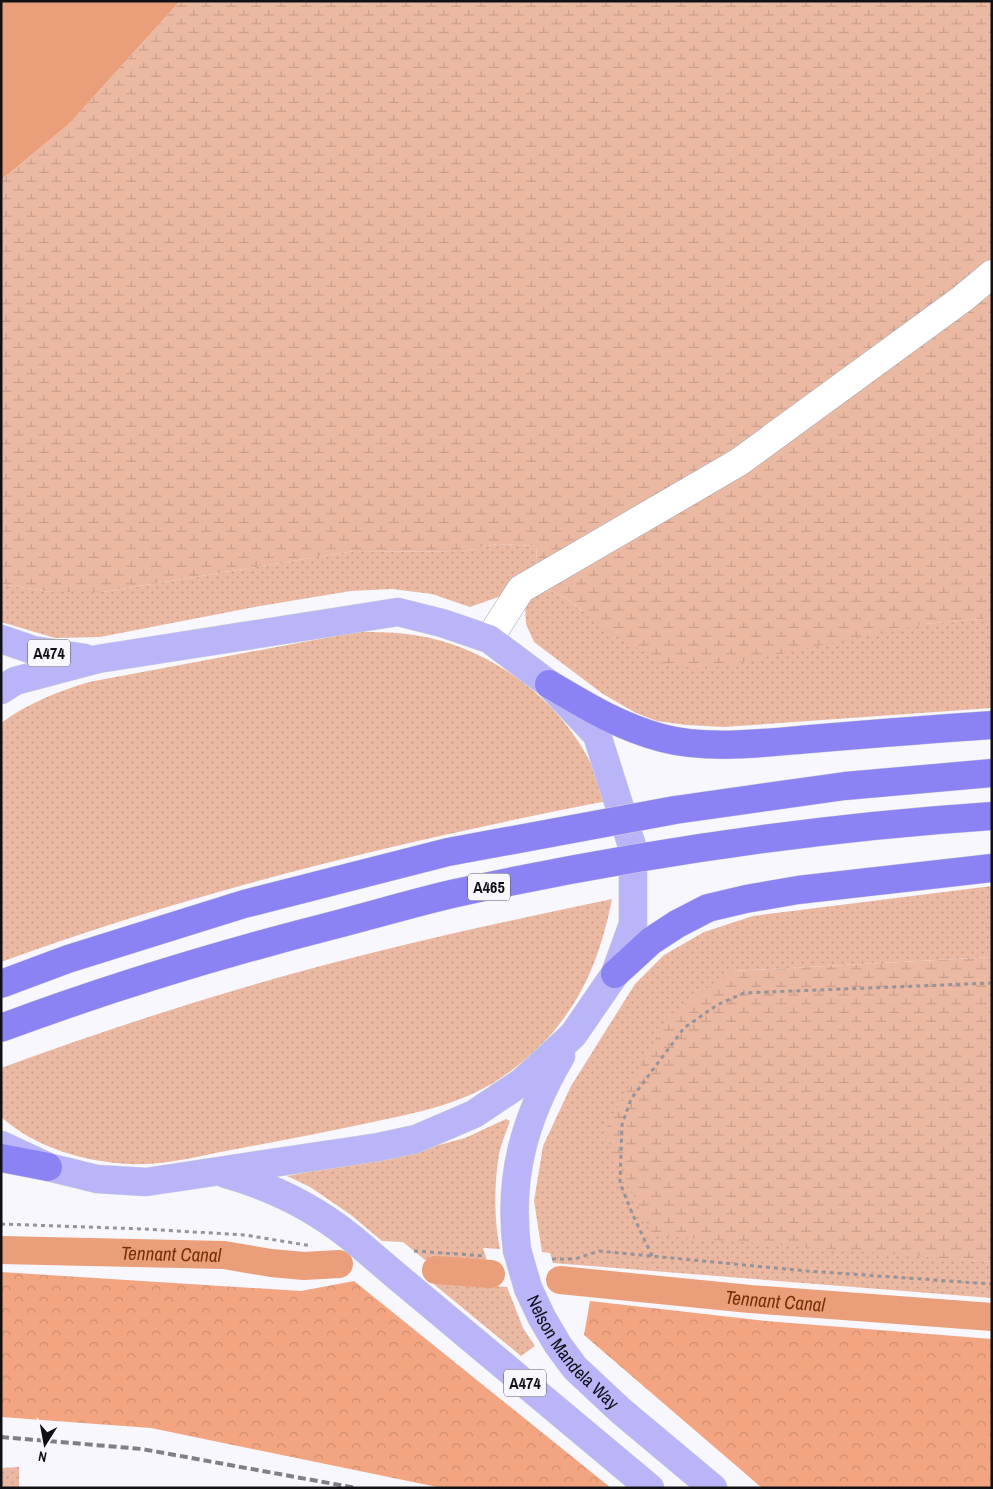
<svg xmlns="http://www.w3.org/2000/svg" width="993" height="1489" font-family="'Archivo Narrow',sans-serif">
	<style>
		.grass { fill: url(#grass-dots) }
		.forest { fill: url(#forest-crowns) }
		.wetland { fill: url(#wetland-marsh) }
		.water { fill: #ea9e7a }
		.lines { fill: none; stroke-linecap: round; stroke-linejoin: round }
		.canal { stroke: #ea9e7a; stroke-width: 28 }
		.minor-casing { stroke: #a8a9b5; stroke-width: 29 }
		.major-casing { stroke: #d4d4d5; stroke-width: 29 }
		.highway-casing { stroke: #d4d4d5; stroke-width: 29 }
		.path { stroke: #94949a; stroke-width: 3; stroke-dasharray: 4 4; stroke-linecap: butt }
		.minor { stroke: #fff; stroke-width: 28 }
		.major { stroke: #b9b5f8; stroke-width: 28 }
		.highway { stroke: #8b83f3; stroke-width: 28 }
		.rail { stroke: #7f7f84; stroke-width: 4; stroke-dasharray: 8 4; stroke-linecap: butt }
		.major-bridge-casing { stroke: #d4d4d5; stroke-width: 29; stroke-linecap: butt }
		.highway-bridge-casing { stroke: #d4d4d5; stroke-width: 29; stroke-linecap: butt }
		.major-bridge { stroke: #b9b5f8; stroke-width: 28 }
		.highway-bridge { stroke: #8b83f3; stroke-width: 28 }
		.labels { text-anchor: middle; stroke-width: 4.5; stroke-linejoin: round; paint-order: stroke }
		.shield { fill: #f7f7fd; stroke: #55555b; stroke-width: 1 }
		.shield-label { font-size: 16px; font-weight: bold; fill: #101015 }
		.street-label { font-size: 18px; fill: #101015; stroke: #f7f7fd }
		.water-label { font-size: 19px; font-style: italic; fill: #753108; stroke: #f7f7fd }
	</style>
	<defs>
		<pattern id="grass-dots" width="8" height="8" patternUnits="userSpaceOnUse" patternTransform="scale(1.25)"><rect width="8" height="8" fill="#ebb9a2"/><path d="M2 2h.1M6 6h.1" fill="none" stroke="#c89e8b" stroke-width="1.8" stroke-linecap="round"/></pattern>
		<pattern id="forest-crowns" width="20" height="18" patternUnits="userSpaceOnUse" patternTransform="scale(1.25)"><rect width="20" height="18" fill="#f3a582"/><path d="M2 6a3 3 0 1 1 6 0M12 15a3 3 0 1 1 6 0" fill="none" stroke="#cf8d6f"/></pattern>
		<pattern id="wetland-marsh" width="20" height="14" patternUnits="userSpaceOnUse" patternTransform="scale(1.25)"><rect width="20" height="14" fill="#ebb9a2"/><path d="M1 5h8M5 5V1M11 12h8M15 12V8" fill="none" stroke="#c89e8b"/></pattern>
	</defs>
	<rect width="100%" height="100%" fill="#f7f7fd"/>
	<path class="grass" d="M497,544L536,546L537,562L526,577L501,596L470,607L432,594L392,589L351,591L260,606L100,637L55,638L1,622V584L51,592H103L354,551L461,552Z
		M548,590L566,598L582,611L925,624L992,618V708L724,727L686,725L657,721L636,713L603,694L534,642L526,624L525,605L535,593Z
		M357,632C377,632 395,632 414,635C482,645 548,690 583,749C593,766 600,783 607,801C402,841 198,890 1,962V723C28,703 57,692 89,682Z
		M992,886V957L732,971L867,1251L992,1262V1298L553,1263L550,1253L542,1252L534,1201L543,1146L571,1086L635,984L664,955L704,932L753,916Z
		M612,899C598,971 571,1026 512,1070C468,1104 420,1112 368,1123C326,1132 284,1140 242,1148C206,1154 167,1166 130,1164C85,1162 36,1148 1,1117V1068C85,1037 170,1009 256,984C373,950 492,924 612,899Z
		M506,1119L510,1121C506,1132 501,1144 499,1155C494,1183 494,1221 500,1249L483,1248L488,1264L425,1260L403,1242L382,1241L351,1215L310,1187L287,1176L420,1150L465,1138Z
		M430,1281L507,1287L523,1328L535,1346L521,1356Z
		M19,1467V1488H1V1468Z"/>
	<path class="forest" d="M1,1272L301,1291L354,1281L611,1488H442L151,1428L1,1417Z
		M590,1301L766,1321L992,1339V1488H762L584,1335Z"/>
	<path class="wetland" d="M180,1H992V618L925,624L707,669L667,665L605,629L566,598L548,590L526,577L537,562L536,546L497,544L461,552L354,551L103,592H51L1,584V180L69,124Z
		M992,957V1262L652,1235L604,1132L668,1016L732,971Z"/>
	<path class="water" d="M1,1H180L69,124L1,180Z"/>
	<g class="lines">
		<g class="canal">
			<path id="s1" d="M1,1250L224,1255L271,1263L304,1266L339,1264"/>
			<path d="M436,1270L491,1274"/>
			<path id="s2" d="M560,1280L750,1299L992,1317"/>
		</g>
		<defs>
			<path id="minor" d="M489,639L521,589L739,462L962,299L992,274"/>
			<g id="major">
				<path d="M1,639L33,650L85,658"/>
				<path d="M1,690L15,681L98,659L398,612L442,623L489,639L549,684L597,735L633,849V924L615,974L573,1035L522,1082L474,1114L416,1139L379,1147L146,1182L97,1179L48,1167L1,1145"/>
				<path d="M226,1174C273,1187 315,1208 353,1239"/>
				<path d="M517,1250C508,1177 524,1119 561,1056"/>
				<path d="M400,1279L650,1488"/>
				<path id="s3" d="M528,1288L542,1318L558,1345L575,1368L621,1411L713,1488"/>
			</g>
			<path id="highway" d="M549,684C586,706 620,727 662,738C707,750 763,743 810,739C870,734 931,729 992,725
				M615,974L651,941L677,924L708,908L746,899L798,890L992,868
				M1,1158L48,1167"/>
		</defs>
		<use href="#minor" class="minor-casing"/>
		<use href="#major" class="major-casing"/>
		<use href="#highway" class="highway-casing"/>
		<path class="path" d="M1,1224L144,1229L245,1235L312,1246
			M414,1251L486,1256
			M652,1256L632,1213L620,1183L622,1125L631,1099L684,1028L717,1005L744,993L992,983
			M552,1259H575L599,1251L807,1271L992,1284"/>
		<use href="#minor" class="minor"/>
		<use href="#major" class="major"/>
		<use href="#highway" class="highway"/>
		<path class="rail" d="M1,1437L142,1449L356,1488"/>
		<defs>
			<path id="major-bridge" d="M353,1239L400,1279
				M517,1250L528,1288"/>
			<path id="highway-bridge" d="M1,984L68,959L244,904L448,852L675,810L845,786L992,773
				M1,1028C111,987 224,953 338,924C377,914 416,902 456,893C632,855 812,828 992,816"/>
		</defs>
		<use href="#major-bridge" class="major-bridge-casing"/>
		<use href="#highway-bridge" class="highway-bridge-casing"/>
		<use href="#major-bridge" class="major-bridge"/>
		<use href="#highway-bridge" class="highway-bridge"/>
	</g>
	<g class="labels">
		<g class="shield">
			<rect x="28" y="639.5" width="42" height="27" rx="4"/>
			<rect x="468" y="873.5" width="42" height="27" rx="4"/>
			<rect x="504" y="1369.5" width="42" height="27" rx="4"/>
		</g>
		<g class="shield-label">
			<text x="49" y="659">A474</text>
			<text x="489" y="893">A465</text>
			<text x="525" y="1389">A474</text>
		</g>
		<g class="street-label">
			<text dy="6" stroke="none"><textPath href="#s3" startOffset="79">Nelson Mandela Way</textPath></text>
		</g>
		<g class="water-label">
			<text dy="7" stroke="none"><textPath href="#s1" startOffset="170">Tennant Canal</textPath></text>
			<text dy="7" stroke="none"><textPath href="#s2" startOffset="216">Tennant Canal</textPath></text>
		</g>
	</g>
	<rect width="993" height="1489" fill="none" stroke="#101015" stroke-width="5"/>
	<g transform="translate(45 1444) rotate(191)" stroke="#f7f7fd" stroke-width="4" paint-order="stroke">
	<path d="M0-4L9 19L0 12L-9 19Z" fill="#101015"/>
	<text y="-8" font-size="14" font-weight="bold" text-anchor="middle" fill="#101015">N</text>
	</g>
</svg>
